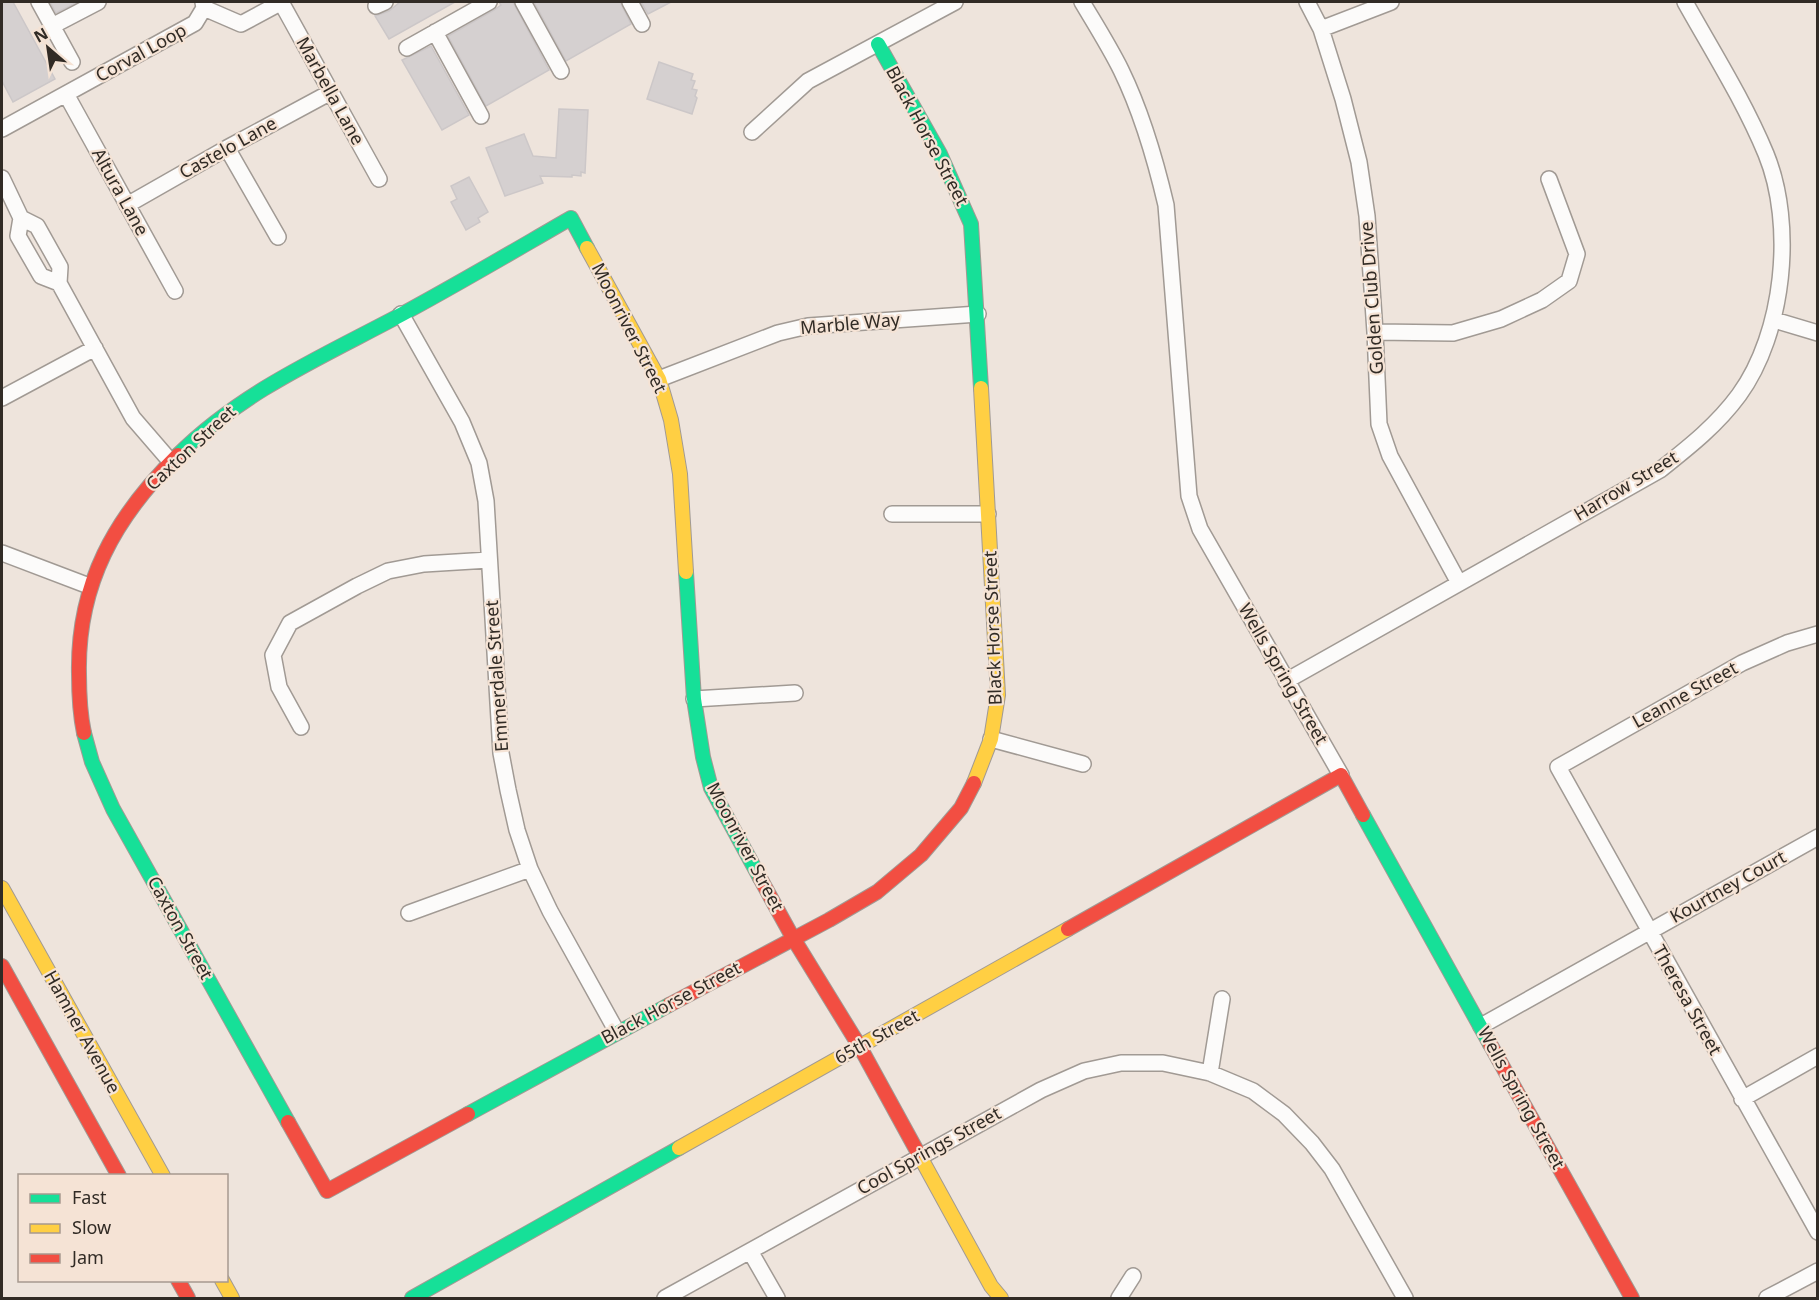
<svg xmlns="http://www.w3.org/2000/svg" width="1819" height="1300" font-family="'Noto Sans',sans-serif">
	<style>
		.building { fill: #d5d0d0; stroke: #ccc7c8; stroke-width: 1.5 }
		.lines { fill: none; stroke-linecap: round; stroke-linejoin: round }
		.street-casing { stroke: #a19a94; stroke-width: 18 }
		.fast-casing { stroke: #a19a94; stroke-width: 16 }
		.slow-casing { stroke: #a19a94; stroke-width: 16 }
		.jam-casing { stroke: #a19a94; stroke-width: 16 }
		.street { stroke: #fcfbfa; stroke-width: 15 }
		.fast { stroke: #16e098; stroke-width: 14 }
		.slow { stroke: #ffcf43; stroke-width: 14 }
		.jam { stroke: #f24e42; stroke-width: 14 }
		.labels { text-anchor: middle; stroke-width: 4.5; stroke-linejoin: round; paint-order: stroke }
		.street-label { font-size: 18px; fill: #312b25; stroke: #f5e3d5 }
	</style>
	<rect width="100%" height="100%" fill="#eee4dc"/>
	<path class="building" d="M2,2H13L55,79L13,102L2,81Z
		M50,2H78L56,13Z
		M400,2H455L389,39L375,16L389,11Z
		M499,2H513L549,70L486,106L448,36L494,10L501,5Z
		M534,2H620L631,24L566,61Z
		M641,2H671L648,14Z
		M431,46L469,115L442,130L402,60Z
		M659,62L693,74L691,80L695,81L692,89L697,90L695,96L697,98L692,114L647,99Z
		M559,109L588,110L585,173L581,172V176L572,175V177L540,176L543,183L505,196L486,148L524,134L533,156L556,158Z
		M469,177L488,212L478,218L480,222L466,230L451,202L457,199L451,186Z"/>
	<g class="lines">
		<defs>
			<path id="street" d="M39,2L72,62
				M281,2L379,179
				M523,2L561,71
				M630,2L642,24
				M1082,2C1095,24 1109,46 1121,70C1142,113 1155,158 1166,205L1189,496L1200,529L1341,775
				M1307,2L1321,29L1343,99L1359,162L1367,216L1375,332L1379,424L1390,456L1459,583
				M376,6L385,2
				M204,8L241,24L282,2
				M52,26L98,2
				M1321,29L1391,2
				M435,32L481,116
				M407,48L489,2
				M66,94L175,291
				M2,129L195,23L204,8L203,2
				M752,132L808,81L955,2
				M227,148L278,237
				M2,178L21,218L18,236L41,276L59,283
				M127,205L227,148L331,92
				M21,218L37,226L60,267L59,283L133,418L171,462
				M401,314L462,422L479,463L486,501L501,753L508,790L517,830L530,869L550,911L617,1032
				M1774,320L1818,333
				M1375,332L1453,333L1501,319L1542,300L1569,281L1577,254L1549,179
				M659,379L778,333L808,326L978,314
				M2,398L95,348
				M892,514H988
				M2,553L89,586
				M1818,634L1787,643L1742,663L1558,767L1818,1232
				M1286,681L1660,470C1689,447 1717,425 1739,395C1784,333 1795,225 1766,154C1744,101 1713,52 1685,2
				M694,699L795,693
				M301,727L279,687L273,655L290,623L357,586L388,571L424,564L489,560
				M991,739L1083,764
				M409,913L530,869
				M1481,1026L1818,837
				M1210,1073L1222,999
				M1742,1099L1818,1056
				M750,1251L777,1298
				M665,1298L1041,1090L1084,1071L1121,1063H1163L1210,1073L1253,1091L1284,1114L1312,1143L1332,1169L1405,1298
				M1119,1298L1133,1276
				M1767,1298L1818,1271"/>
			<path id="fast" d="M878,44L940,154L971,224L981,388
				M178,455C239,394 317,359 393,319C453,287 512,252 571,218L587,248
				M686,572L694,699L703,757L711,788L760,878
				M84,733L92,762L113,809L288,1122
				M1363,815L1490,1044
				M468,1114L669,1005
				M412,1298L679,1148"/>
			<path id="slow" d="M587,248L659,379L671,420L680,474L686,572
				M974,783L991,739L998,695L981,388
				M2,888L163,1176
				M679,1148L1068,929
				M917,1151L991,1286L1001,1298
				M222,1280L232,1298"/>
			<path id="jam" d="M84,733C80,714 79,693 79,674C77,584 115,517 178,455
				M760,878L793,938L860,1047L917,1151
				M1068,929L1341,775L1363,815
				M2,966L119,1176
				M669,1005L829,920L877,892L921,855L961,808L974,783
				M1490,1044L1632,1298
				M288,1122L327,1191L468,1114
				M178,1280L188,1298"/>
		</defs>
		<use href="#street" class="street-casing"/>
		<use href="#fast" class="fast-casing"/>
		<use href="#slow" class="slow-casing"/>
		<use href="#jam" class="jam-casing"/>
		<use href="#street" class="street"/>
		<use href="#fast" class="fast"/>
		<use href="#slow" class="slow"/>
		<use href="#jam" class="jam"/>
	</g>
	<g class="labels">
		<g class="street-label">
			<text transform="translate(141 53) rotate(-29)" y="6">Corval Loop</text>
			<text transform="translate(330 91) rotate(61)" y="6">Marbella Lane</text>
			<text transform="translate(927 136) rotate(62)" y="6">Black Horse Street</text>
			<text transform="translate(228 148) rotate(-29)" y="6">Castelo Lane</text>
			<text transform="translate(120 192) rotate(61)" y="6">Altura Lane</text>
			<text transform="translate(1372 298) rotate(-94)" y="6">Golden Club Drive</text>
			<text transform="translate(850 324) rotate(-5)" y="6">Marble Way</text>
			<text transform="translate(629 328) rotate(63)" y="6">Moonriver Street</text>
			<text transform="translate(191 448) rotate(-43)" y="6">Caxton Street</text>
			<text transform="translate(1626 486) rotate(-31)" y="6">Harrow Street</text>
			<text transform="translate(993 628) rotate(-92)" y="6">Black Horse Street</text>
			<text transform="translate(1283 674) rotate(60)" y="6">Wells Spring Street</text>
			<text transform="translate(497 676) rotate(-94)" y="6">Emmerdale Street</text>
			<text transform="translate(1685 695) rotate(-29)" y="6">Leanne Street</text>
			<text transform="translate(745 847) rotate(62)" y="6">Moonriver Street</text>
			<text transform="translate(1728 887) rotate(-29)" y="6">Kourtney Court</text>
			<text transform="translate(180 928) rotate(61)" y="6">Caxton Street</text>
			<text transform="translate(1687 1000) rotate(61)" y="6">Theresa Street</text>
			<text transform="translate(671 1003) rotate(-28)" y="6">Black Horse Street</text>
			<text transform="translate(82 1032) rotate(61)" y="6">Hamner Avenue</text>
			<text transform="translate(877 1037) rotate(-29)" y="6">65th Street</text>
			<text transform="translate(1521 1098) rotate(61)" y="6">Wells Spring Street</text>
			<text transform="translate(929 1151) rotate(-29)" y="6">Cool Springs Street</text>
		</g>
	</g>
	<rect width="1819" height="1300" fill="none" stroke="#312b25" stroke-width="6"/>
	<rect x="18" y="1174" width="210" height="108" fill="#f5e3d5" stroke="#a7998f" stroke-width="1.5"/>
	<rect x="30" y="1194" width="30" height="9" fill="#16e098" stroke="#a7998f" stroke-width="1.5"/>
	<text x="72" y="1204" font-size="18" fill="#312b25">Fast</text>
	<rect x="30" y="1224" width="30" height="9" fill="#ffcf43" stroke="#a7998f" stroke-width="1.5"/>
	<text x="72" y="1234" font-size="18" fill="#312b25">Slow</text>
	<rect x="30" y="1254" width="30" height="9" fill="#f24e42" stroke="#a7998f" stroke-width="1.5"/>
	<text x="72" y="1264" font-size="18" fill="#312b25">Jam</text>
	<g transform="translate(48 48) rotate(331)" stroke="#f5e3d5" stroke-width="4.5" paint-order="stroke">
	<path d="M0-4.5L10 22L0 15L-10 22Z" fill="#312b25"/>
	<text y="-9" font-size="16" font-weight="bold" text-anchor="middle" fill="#312b25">N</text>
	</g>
</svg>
